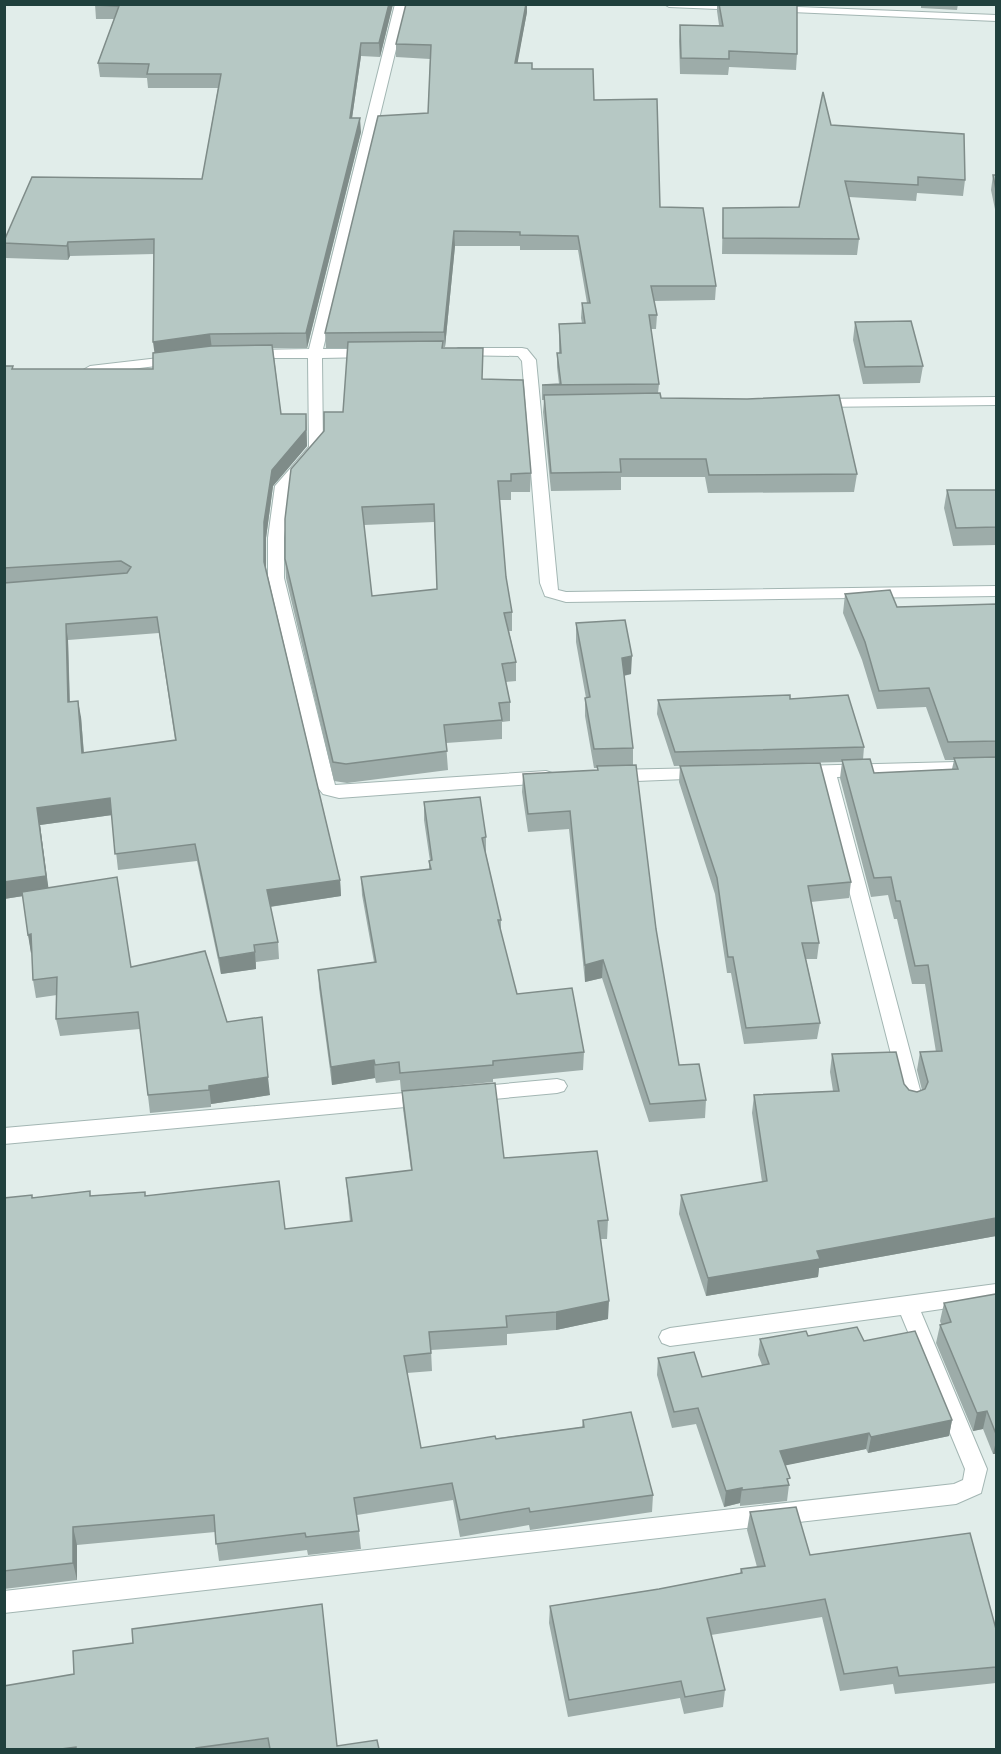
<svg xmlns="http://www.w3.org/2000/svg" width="1001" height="1754" font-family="Helvetica,sans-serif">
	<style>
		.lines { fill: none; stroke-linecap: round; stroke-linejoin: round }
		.minor-casing { stroke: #a3b6b3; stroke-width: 2 }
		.minor { fill: #fff; fill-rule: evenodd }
		.wall { fill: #9daca9; fill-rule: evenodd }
		.shaded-wall { fill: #7f8c89 }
		.building { fill: #b6c8c4; stroke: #7f8c89; stroke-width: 1.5; fill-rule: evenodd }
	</style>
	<rect width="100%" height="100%" fill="#e1edea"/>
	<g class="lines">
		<defs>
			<path id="minor" d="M395,4H407L323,349H371L378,353L371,357L322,358L323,448L290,487L284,538V578L335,785L546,771L552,773L555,777L552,781L546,783L339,798L323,794L315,784L268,578V538L275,486L309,447L308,358H251L244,354L251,350L309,349Z
				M664,4H746L748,7L742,10L669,7Z
				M773,6L996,15V21L769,11L767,9Z
				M458,348H522L527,349L536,360L558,590L566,592L996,586V596L566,602L545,596L540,583L522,361L518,356L453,355L451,352Z
				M176,356L183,360L181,363L90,374L83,370L90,366Z
				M996,397V405L816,407L809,403L816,399Z
				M996,761V773L837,777L923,1101L920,1106L913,1108L906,1106L903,1101L820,777L792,776L789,772L792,768L798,766Z
				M704,768L710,770L713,774L710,778L612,782L606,780L603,776L606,772L612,770Z
				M557,1079L564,1081L567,1086L564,1091L557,1093L472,1101L465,1099L462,1094L465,1089L472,1087Z
				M427,1091L434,1093L437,1098L434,1103L427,1105L4,1144V1128Z
				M996,1284V1301L921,1312L987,1469L981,1493L956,1504L4,1613V1591L954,1484L963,1480L965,1469L901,1315L670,1346L662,1343L659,1337L662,1331L670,1328Z"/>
		</defs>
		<use href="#minor" class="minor-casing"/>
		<use href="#minor" class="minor"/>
	</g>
	<path class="wall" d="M95,4H393L380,57L361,56L352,118L361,132L307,348H273L281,414H306L307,446L273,486L266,538V568L340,880L341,896L270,907L278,942L279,959L256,962V969L221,974L197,861L118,870L112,815L40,825L48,888L131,967L227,1022L270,1095L211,1104V1107L150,1113L140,1029L60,1036L56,1019L57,995L36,998L33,980L32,952L31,953L23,896L4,899V366L13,369H153L155,353L154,254L70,256L68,260L6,258L4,241L202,179L218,88H148L147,78L100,77L98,63L114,19H96ZM159,633L175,740L84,753L81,717L70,702L68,640Z
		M717,4H797V54L796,70L729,67L728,75L680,74L679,41L680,25H719L717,11Z
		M921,4H958L957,10L921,8Z
		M527,12L517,63L532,69L594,100L660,207L716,286L715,300L654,301L657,315L656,329H651L659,384L658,393L661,398L857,474L854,492L708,493L705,477H621V490L551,491L543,412L544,400H542V385L559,384L557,367V353H559V324L582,323L581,318L582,303H587L578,250H520V246H455L445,347H443V348L483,379L531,473L530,492H511V500H499L506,577L512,612V631H509L516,662V681L506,682L510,702V721L502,722V739L446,743L448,770L347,783L334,781L286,578L285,559L343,412L348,348H326L325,333L428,113L430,59L396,57V44ZM434,522L437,589L372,596L364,525Z
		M831,125L965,180L963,196L917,193L916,201L849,197L859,239L857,255L722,254L723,208L799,207Z
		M993,175H996V214L991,190Z
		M855,322L923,366L920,383L863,384L853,340Z
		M947,490H996V545L953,546L944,508Z
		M845,594L897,607L996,604V1236L819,1268L818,1277L706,1296L679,1214L681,1195L762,1182L752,1113L754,1095L833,1091L830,1072L832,1054L904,1084L909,1090L917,1092L922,1090L917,1070L920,1052H936L925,984H912L897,919H894L888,895L871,897L840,778L842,762L674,766L657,714L658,700L790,699L864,747L863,760L874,773L952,769L954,760H945L926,707L877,709L862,660L843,613Z
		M576,623L631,674L624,676L633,748V766L656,929L679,1065L706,1100L705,1118L649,1122L602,978L585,982L569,829L528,832L522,792L523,774L597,770V768H594L585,716V698H586L576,642Z
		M680,766L851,882L849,898L811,902L819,943L817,959H806L820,1023L817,1039L744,1044L731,973H727L715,894L679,782Z
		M424,802L486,837V854L501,920V934L517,994L584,1052L583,1070L493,1079V1082L401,1091L400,1080L376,1083L375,1078L332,1085L319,988L318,970L374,962L362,895L361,877L429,870V861H430L424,820Z
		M402,1091L504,1158L608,1220L607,1239H601L608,1319L556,1330L507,1334V1345L431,1350L432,1371L407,1373L421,1448L582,1427L583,1420L653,1495L652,1512L530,1530L529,1525L460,1537L453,1500L357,1515L361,1549L308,1555L307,1550L219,1561L215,1532L77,1545V1580L4,1589V1198L91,1196H145L285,1229L350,1222L346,1178L411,1170L403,1109Z
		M996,1294V1454H993L983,1429L973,1431L936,1343L940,1325L941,1324L940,1321L944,1303Z
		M808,1336L864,1341L952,1420L949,1436L868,1453L866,1449L785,1465L789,1485L787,1501L740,1506V1503L724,1507L696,1424L672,1428L657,1375L658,1358L702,1377L762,1365L758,1355L760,1339Z
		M750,1512L810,1555L996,1629V1683L895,1694L893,1684L840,1691L822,1617L711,1635L725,1690L723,1707L684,1714L680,1698L568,1717L549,1623L550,1606L659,1589L740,1573L741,1569L757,1567L747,1530Z
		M4,1686L337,1746L379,1749H4Z"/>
	<path class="shaded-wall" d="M389,4H393L380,57L379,43Z
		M526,4H527V12L515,77V63Z
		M361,43V56L350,132V118Z
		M360,118L361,132L307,348L306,333Z
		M454,231L455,246L445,347L444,332Z
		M68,242L70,256L68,260L67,246Z
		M210,334L212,349L155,357L153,342Z
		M306,414L307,446L273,486L266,538V579L264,562V522L272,470Z
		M66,624L68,640L70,718L68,702Z
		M632,656L631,674L621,676L622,658Z
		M78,701L81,717L85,770L82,753Z
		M110,798L112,815L40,825L49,892L4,899V882L37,808Z
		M340,880L341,896L268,907L267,890Z
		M31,934L35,952L31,953L28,935Z
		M255,952L256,969L221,974L219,958Z
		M603,960L602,978L585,982V965Z
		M374,1060L375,1078L332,1085L331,1067Z
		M268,1077L270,1095L211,1104L209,1086Z
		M996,1218V1236L819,1268L818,1277L706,1296L708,1278L817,1251Z
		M609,1301L608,1319L556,1330V1312Z
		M987,1411L983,1429L973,1431L977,1413Z
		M952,1420L949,1436L868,1453L871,1437Z
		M869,1433L866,1449L778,1467L780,1451Z
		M996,1441V1454H993Z
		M742,1488L740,1503L724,1507L726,1491Z
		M73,1527L77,1545V1580L73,1563Z
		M76,1747V1749H61Z"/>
	<path class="building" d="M95,4H389L379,43H361L350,118H360L306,333L210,334L153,342L154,239L68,242L67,246L4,243V241L32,177L202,179L221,74H147L149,64L98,63L119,6L95,5Z
		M406,4H526L515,63H532V69H593L594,100L657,99L660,207L703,208L716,286H651L657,315H649L659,384L542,385L561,384L557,353H561L559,324L585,323L582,303H590L578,236L520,235V232L454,231L444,332L325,333L378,116L428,113L431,45L396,44Z
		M719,4H797V54L729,51V59L681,58L680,25L723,26Z
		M823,92L831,125L964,134L965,180L918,177V185L845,181L859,239L723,238V208L799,207Z
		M993,175H996V190Z
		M911,321L923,366L865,367L855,322Z
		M443,341L442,348H483L482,379L523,380L531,473L511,474V481H498L506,577L512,612L504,613L516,662L502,664L510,702L499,703L502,720L444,725L447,751L346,764L333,762L285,559V519L291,469L324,431V412H343L348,342ZM434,504L437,589L372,596L362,507Z
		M272,345L281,414H306V430L272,470L264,522V562L340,880L267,890L278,942L254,945L255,952L219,958L195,844L115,854L110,798L37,808L46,876L4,882V583L127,573L131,567L121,561L4,568V366H13L12,369H153V353L211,346ZM157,617L176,740L82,753L78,701L68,702L66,624Z
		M660,393L661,398L747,399L839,395L857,474L709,475L706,459H620L621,472L551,473L544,395Z
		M947,490H996V527L956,528Z
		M890,590L897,607L996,604V741L948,742L929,688L879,691L865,642L845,594Z
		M625,620L632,656L622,658L633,748L594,749L585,698L590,697L576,623Z
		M790,695V699L848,695L864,747L675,752L658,700Z
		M996,757V1218L817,1251L820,1259L708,1278L681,1195L767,1181L754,1095L839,1091L832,1054L896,1052L904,1084L909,1090L917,1092L925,1089L928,1082L920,1052L942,1051L928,965L915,966L900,901H896L891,877L874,878L842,760L870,759L874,773L958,769L954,758Z
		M820,763L851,882L808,886L819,943H802L820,1023L746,1028L733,957H728L717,878L680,766Z
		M636,765L656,929L679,1065L699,1064L706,1100L650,1104L603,960L585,965L570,811L528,814L523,774L598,770L597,766Z
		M480,797L486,837L482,838L501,920H498L517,994L572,988L584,1052L493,1061V1065L400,1073L399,1062L375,1065L374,1060L331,1067L318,970L376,962L361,877L431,869L429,861L432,860L424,802Z
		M117,877L131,967L205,951L227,1022L262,1017L268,1077L209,1086V1090L148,1095L138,1012L56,1019L57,977L33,980L31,934L28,935L22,892Z
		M495,1083L504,1158L597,1151L608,1220L598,1221L609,1301L556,1312L506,1316L507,1327L429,1332L431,1353L404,1356L421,1448L495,1436L496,1439L584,1427L583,1420L631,1412L653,1495L530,1512L529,1508L460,1520L452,1483L354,1498L359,1531L306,1537L305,1533L216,1544L214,1515L73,1527V1563L4,1571V1198L32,1195V1198L90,1191V1196L145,1192V1196L279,1181L285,1229L352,1221L346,1178L412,1170L402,1091Z
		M996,1294V1434L987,1411L977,1413L940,1325L951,1322L944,1303Z
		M857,1327L864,1341L915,1331L952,1420L871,1437L869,1433L780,1451L790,1478L787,1479L789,1485L742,1490V1488L726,1491L698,1408L674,1412L658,1358L694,1352L702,1377L769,1364L760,1339L806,1331L808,1336Z
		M796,1507L810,1555L970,1533L996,1629V1667L899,1676L897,1667L844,1674L825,1599L707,1618L725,1690L685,1697L681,1681L569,1700L550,1606L659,1589L742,1573L741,1569L765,1566L750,1512Z
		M322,1604L337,1746L377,1740L379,1749H270L268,1738L196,1748V1749H76V1747L61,1749H4V1686L74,1674L73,1651L133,1643L132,1629Z"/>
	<rect width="1001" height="1754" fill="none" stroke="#20403d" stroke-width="12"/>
</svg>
